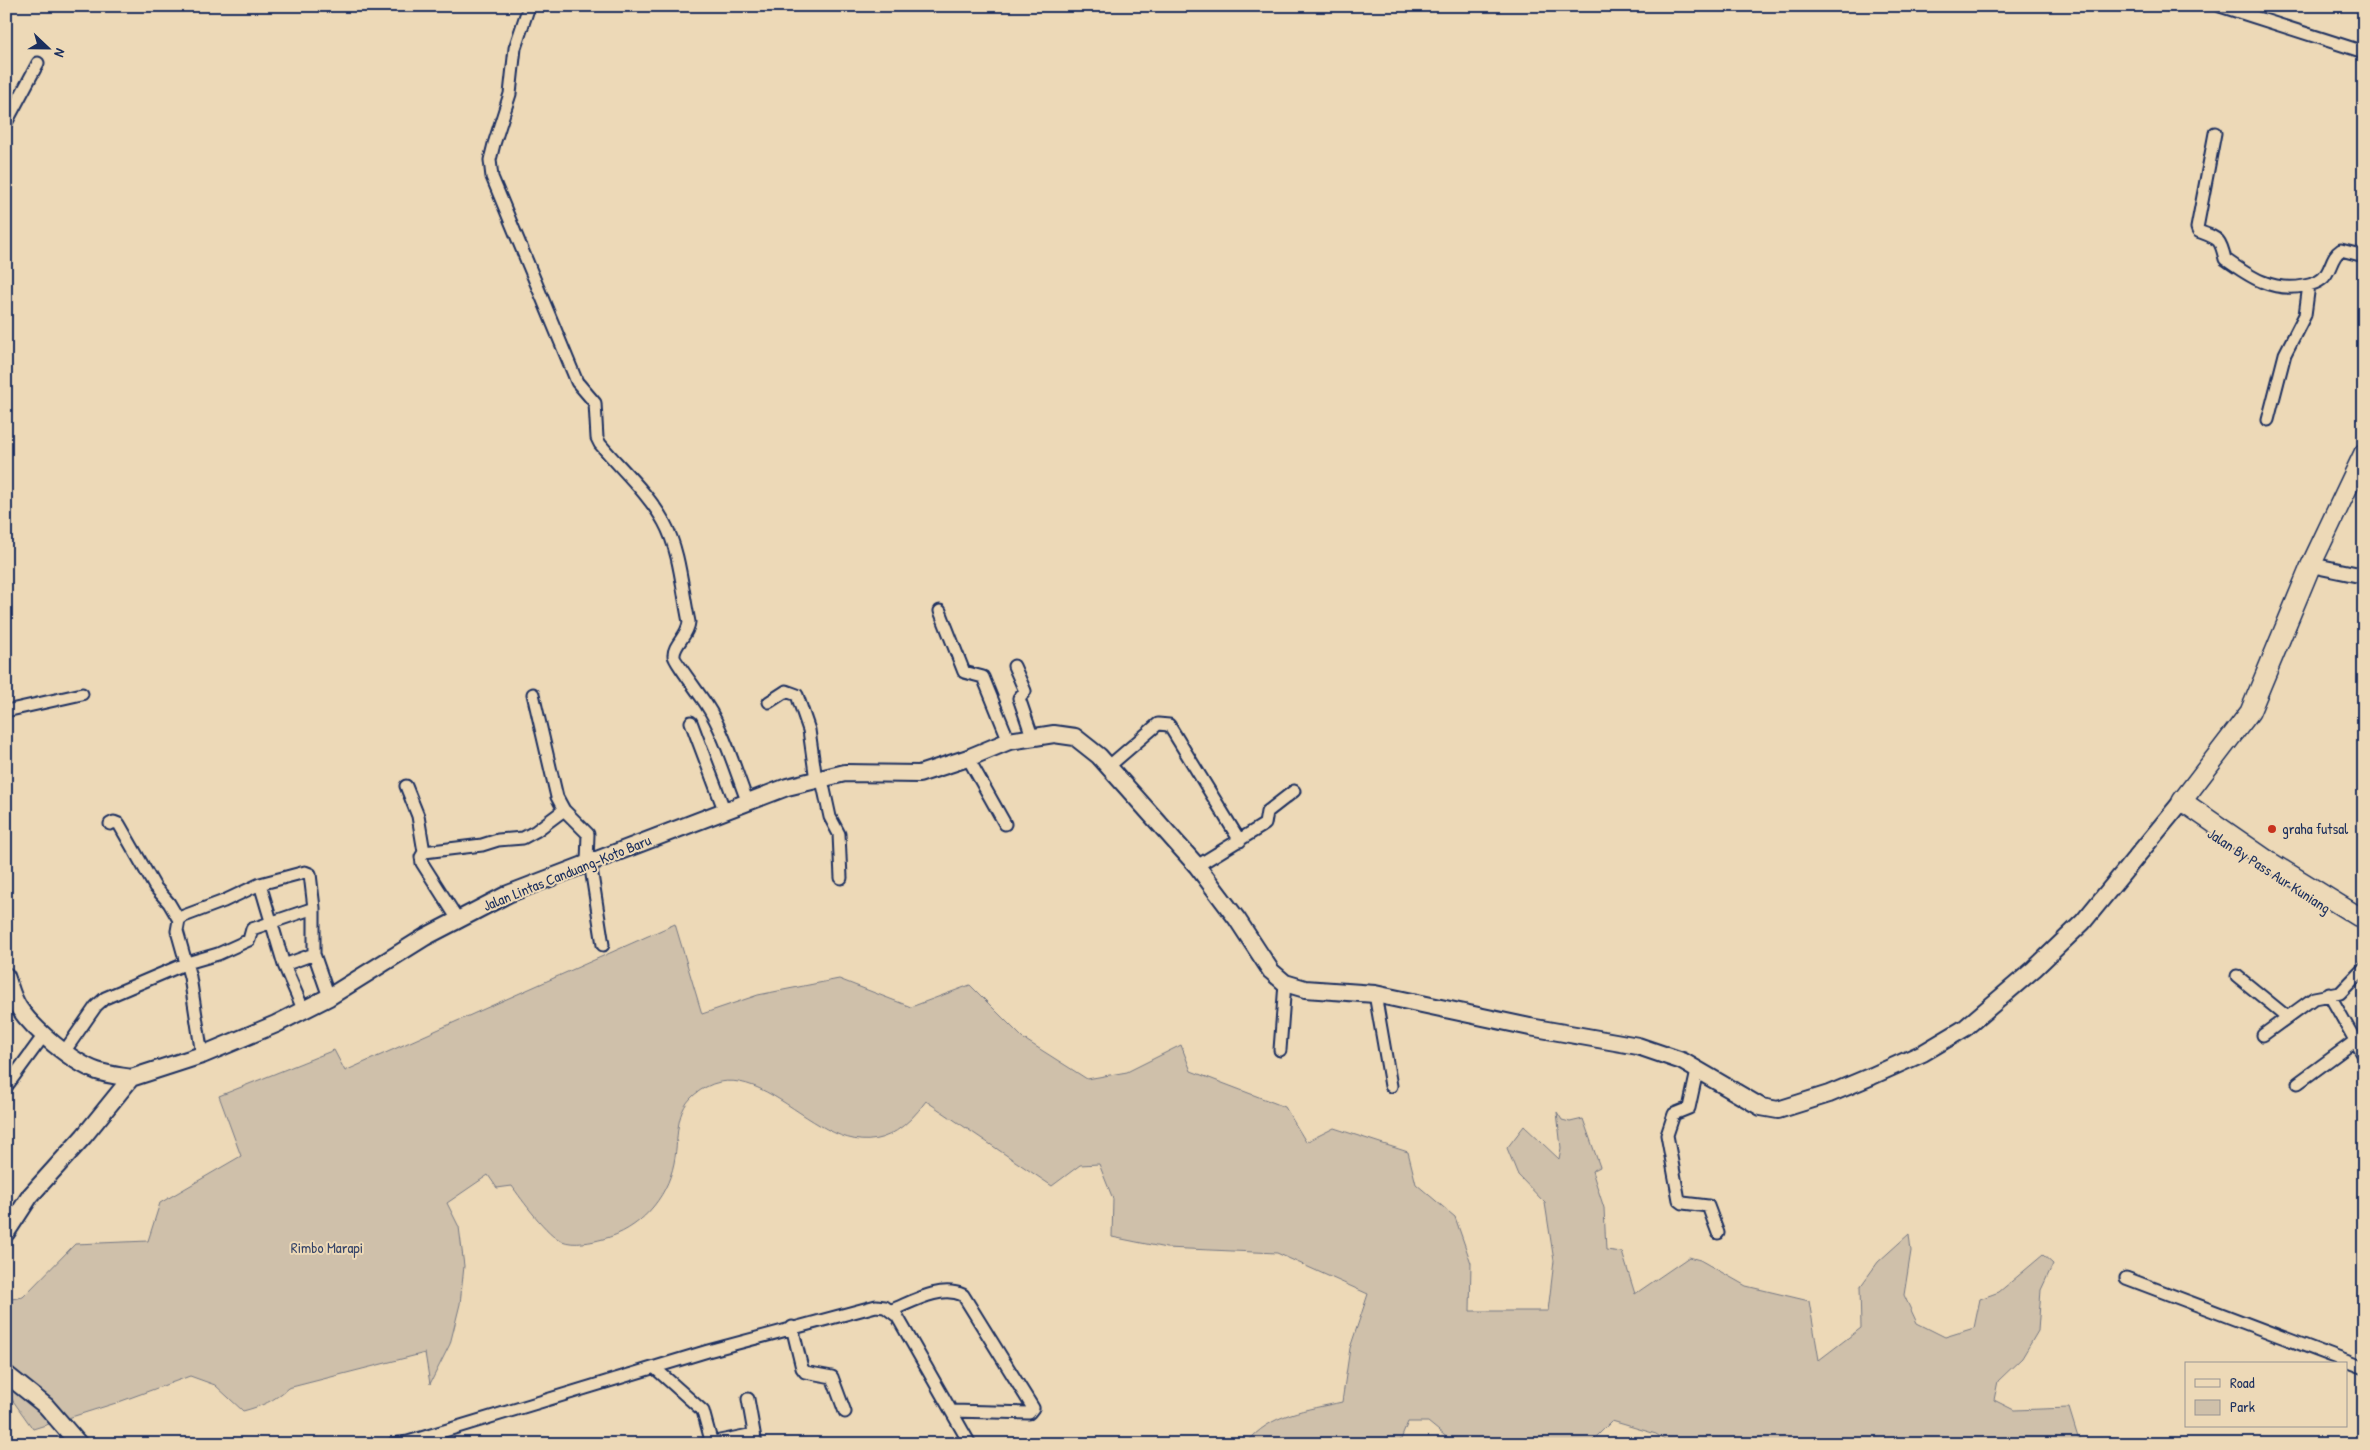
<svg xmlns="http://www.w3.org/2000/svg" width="2370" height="1450" font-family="'Patrick Hand',sans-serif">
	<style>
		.green { fill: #cfc0aa; stroke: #757884 }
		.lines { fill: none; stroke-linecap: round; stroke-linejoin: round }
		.minor-casing { stroke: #1b2f5e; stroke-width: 15 }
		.tertiary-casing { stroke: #1b2f5e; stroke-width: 18 }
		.secondary-casing { stroke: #1b2f5e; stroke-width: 20 }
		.trunk-casing { stroke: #1b2f5e; stroke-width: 22 }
		.minor { stroke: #edd9b7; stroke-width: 11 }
		.tertiary { stroke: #edd9b7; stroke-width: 14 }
		.secondary { stroke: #edd9b7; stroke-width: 16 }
		.trunk { stroke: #edd9b7; stroke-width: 19 }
		.poi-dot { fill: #c8321e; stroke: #edd9b7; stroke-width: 2 }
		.labels { text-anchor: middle; stroke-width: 4; stroke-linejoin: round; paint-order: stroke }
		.poi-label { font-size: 15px; fill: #1b2f5e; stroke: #edd9b7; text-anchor: start }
		.street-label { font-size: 15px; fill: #1b2f5e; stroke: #edd9b7 }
		.park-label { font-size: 15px; fill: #364569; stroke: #edd9b7 }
	</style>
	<rect width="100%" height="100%" fill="#edd9b7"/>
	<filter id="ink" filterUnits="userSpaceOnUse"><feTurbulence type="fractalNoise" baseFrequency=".02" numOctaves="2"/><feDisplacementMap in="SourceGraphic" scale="10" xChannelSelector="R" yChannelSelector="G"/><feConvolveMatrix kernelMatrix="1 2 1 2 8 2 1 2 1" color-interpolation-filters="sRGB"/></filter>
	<g filter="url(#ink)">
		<path class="green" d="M675,924L702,1014L758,995L839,979L911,1007L970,985L1024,1039L1087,1079L1127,1072L1181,1045L1191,1071L1285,1107L1306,1142L1334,1128L1408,1152L1416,1184L1455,1217L1471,1263L1470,1311H1548L1554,1261L1545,1203L1518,1175L1507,1148L1524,1126L1559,1159L1561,1148L1557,1112L1562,1120L1570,1122L1583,1119L1600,1167L1592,1171L1604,1208L1606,1250L1622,1252L1635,1294L1689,1257L1700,1260L1746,1286L1809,1301L1819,1360L1861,1328L1860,1287L1878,1262L1909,1234L1911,1251L1904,1295L1917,1323L1945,1337L1974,1328L1980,1299L1999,1292L2043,1255L2053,1264L2041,1290L2038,1331L2022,1358L1998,1381L1994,1400L2014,1410L2069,1408L2080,1444H1670L1656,1434L1612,1421L1589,1444H1455L1428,1422H1408L1399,1444H1246C1270,1413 1307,1410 1342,1402L1350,1348L1368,1294L1277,1253L1166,1248L1112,1237L1113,1199L1099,1164L1080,1165L1052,1186L926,1101C846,1212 779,1049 706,1087C672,1105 680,1132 674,1163C667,1199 639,1230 603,1239C592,1242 574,1246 562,1241C548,1236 521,1199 512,1186L497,1188L488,1175L447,1203L459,1227L464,1266L460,1304L450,1344L430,1384L425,1353L288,1388C274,1401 262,1406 243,1411L215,1385L190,1376L116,1403L33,1429L11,1398L6,1395V1300L23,1297L75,1244L148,1241L160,1203L241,1156L219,1096L334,1050L345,1071Z"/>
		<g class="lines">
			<defs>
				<path id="minor" d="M529,6L515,48L510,94L494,144L490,160L492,177L577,382L595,403L597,438L600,444C621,469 648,493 664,522C680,551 682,589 689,622C688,636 673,645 674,656C674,660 701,696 706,704C725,733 735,770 748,803
					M2220,6L2364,52
					M6,123L38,63
					M2215,133L2197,228L2198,231C2219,239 2220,238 2225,259C2250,277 2272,292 2304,286C2310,285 2317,283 2322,279C2332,271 2330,257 2341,250L2364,256
					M2268,420L2285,354L2305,315L2309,285
					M940,611L964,672L983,677L1009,741
					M1014,666L1025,691L1019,698L1032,736
					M533,694L557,797L564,810L588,834L587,862
					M769,702L786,691L797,695L809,730L816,780
					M6,711L82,694
					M691,722L725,812
					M968,758L1005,824
					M1108,767L1158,724L1169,725L1240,841
					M822,780L830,817L839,834L841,878
					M406,786L418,816L424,852L421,857L422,863L457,918
					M110,824L114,822L119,824L155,887L169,903L179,920
					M424,852L482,845L498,840L523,838L536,831L564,810
					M590,862L603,945
					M1197,866L1262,826L1265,824L1267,812L1294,791
					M260,884L284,965L304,1011
					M284,965L314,954
					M2237,976L2286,1016
					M1375,994L1391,1086
					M2329,994L2364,1056
					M2263,1035L2314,998L2340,993L2364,968
					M1280,1050L1285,983
					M64,1052L96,1006L105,998L187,963L218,954L249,940L252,929L314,908
					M202,1055L190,977L177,931L179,920L184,916L224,901L260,884L305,872L310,874L314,908V954L329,997
					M1697,1071L1689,1108L1674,1114L1667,1135L1679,1200L1683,1203L1708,1206L1718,1233
					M2298,1083L2355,1041
					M6,1087L44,1035
					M2126,1278L2364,1368
					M892,1310C914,1301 940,1285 963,1295L1033,1408L1029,1413L952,1411
					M792,1327L802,1368L805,1372L832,1377L845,1412
					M656,1369L703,1411L712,1444
					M748,1399L756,1444
					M393,1444L408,1442L708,1351L876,1306L885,1307L897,1316L970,1444
					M705,1444L754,1434"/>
				<path id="tertiary" d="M2311,565L2364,576"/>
				<path id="secondary" d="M6,976C10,987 12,998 19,1008C34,1030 72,1062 97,1071C108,1075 120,1076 131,1078
					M6,1233L30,1196L84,1136L131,1078L202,1055L276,1024L329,997L425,937L508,894L787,787L845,773L919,774L968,758L1009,741L1054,734L1075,737L1099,756L1197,866L1237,919L1271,971L1285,983L1305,989L1375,994L1530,1027L1638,1046L1682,1061L1761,1107L1778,1110L1829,1094L1872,1076L1923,1053L1965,1028L2034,969L2083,922L2182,801
					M6,1374L46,1406L79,1444"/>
				<path id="trunk" d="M2364,453L2311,565L2250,712L2182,801L2270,862L2364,920"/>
			</defs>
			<use href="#minor" class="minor-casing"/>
			<use href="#tertiary" class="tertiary-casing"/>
			<use href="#secondary" class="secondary-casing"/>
			<use href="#trunk" class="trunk-casing"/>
			<use href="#minor" class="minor"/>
			<use href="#tertiary" class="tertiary"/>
			<use href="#secondary" class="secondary"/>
			<use href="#trunk" class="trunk"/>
		</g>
	</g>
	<circle class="poi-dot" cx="2272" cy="829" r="5"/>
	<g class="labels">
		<g class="poi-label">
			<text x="2282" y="834">graha futsal</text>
		</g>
		<g class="street-label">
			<text transform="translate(2269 871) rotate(33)" y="5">Jalan By Pass Aur Kuniang</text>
			<text transform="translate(567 873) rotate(-22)" y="5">Jalan Lintas Canduang-Koto Baru</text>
		</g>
		<g class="park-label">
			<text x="327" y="1253">Rimbo Marapi</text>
		</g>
	</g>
	<rect width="2370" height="1450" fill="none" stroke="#edd9b7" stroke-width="25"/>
	<rect x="12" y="12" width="2345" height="1425" fill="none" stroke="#1b2f5e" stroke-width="2" filter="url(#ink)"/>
	<rect x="2185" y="1362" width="162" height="65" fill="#edd9b7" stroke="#999593"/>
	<rect x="2195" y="1379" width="25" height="8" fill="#edd9b7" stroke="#999593"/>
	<text x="2230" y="1388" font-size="15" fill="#1b2f5e">Road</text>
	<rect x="2195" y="1400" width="25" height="15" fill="#cfc0aa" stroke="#999593"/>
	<text x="2230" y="1412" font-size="15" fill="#1b2f5e">Park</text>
	<g transform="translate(48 48) rotate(112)" stroke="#edd9b7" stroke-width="4" paint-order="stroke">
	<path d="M0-4L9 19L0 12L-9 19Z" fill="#1b2f5e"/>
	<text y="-8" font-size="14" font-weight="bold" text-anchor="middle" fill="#1b2f5e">N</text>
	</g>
</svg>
